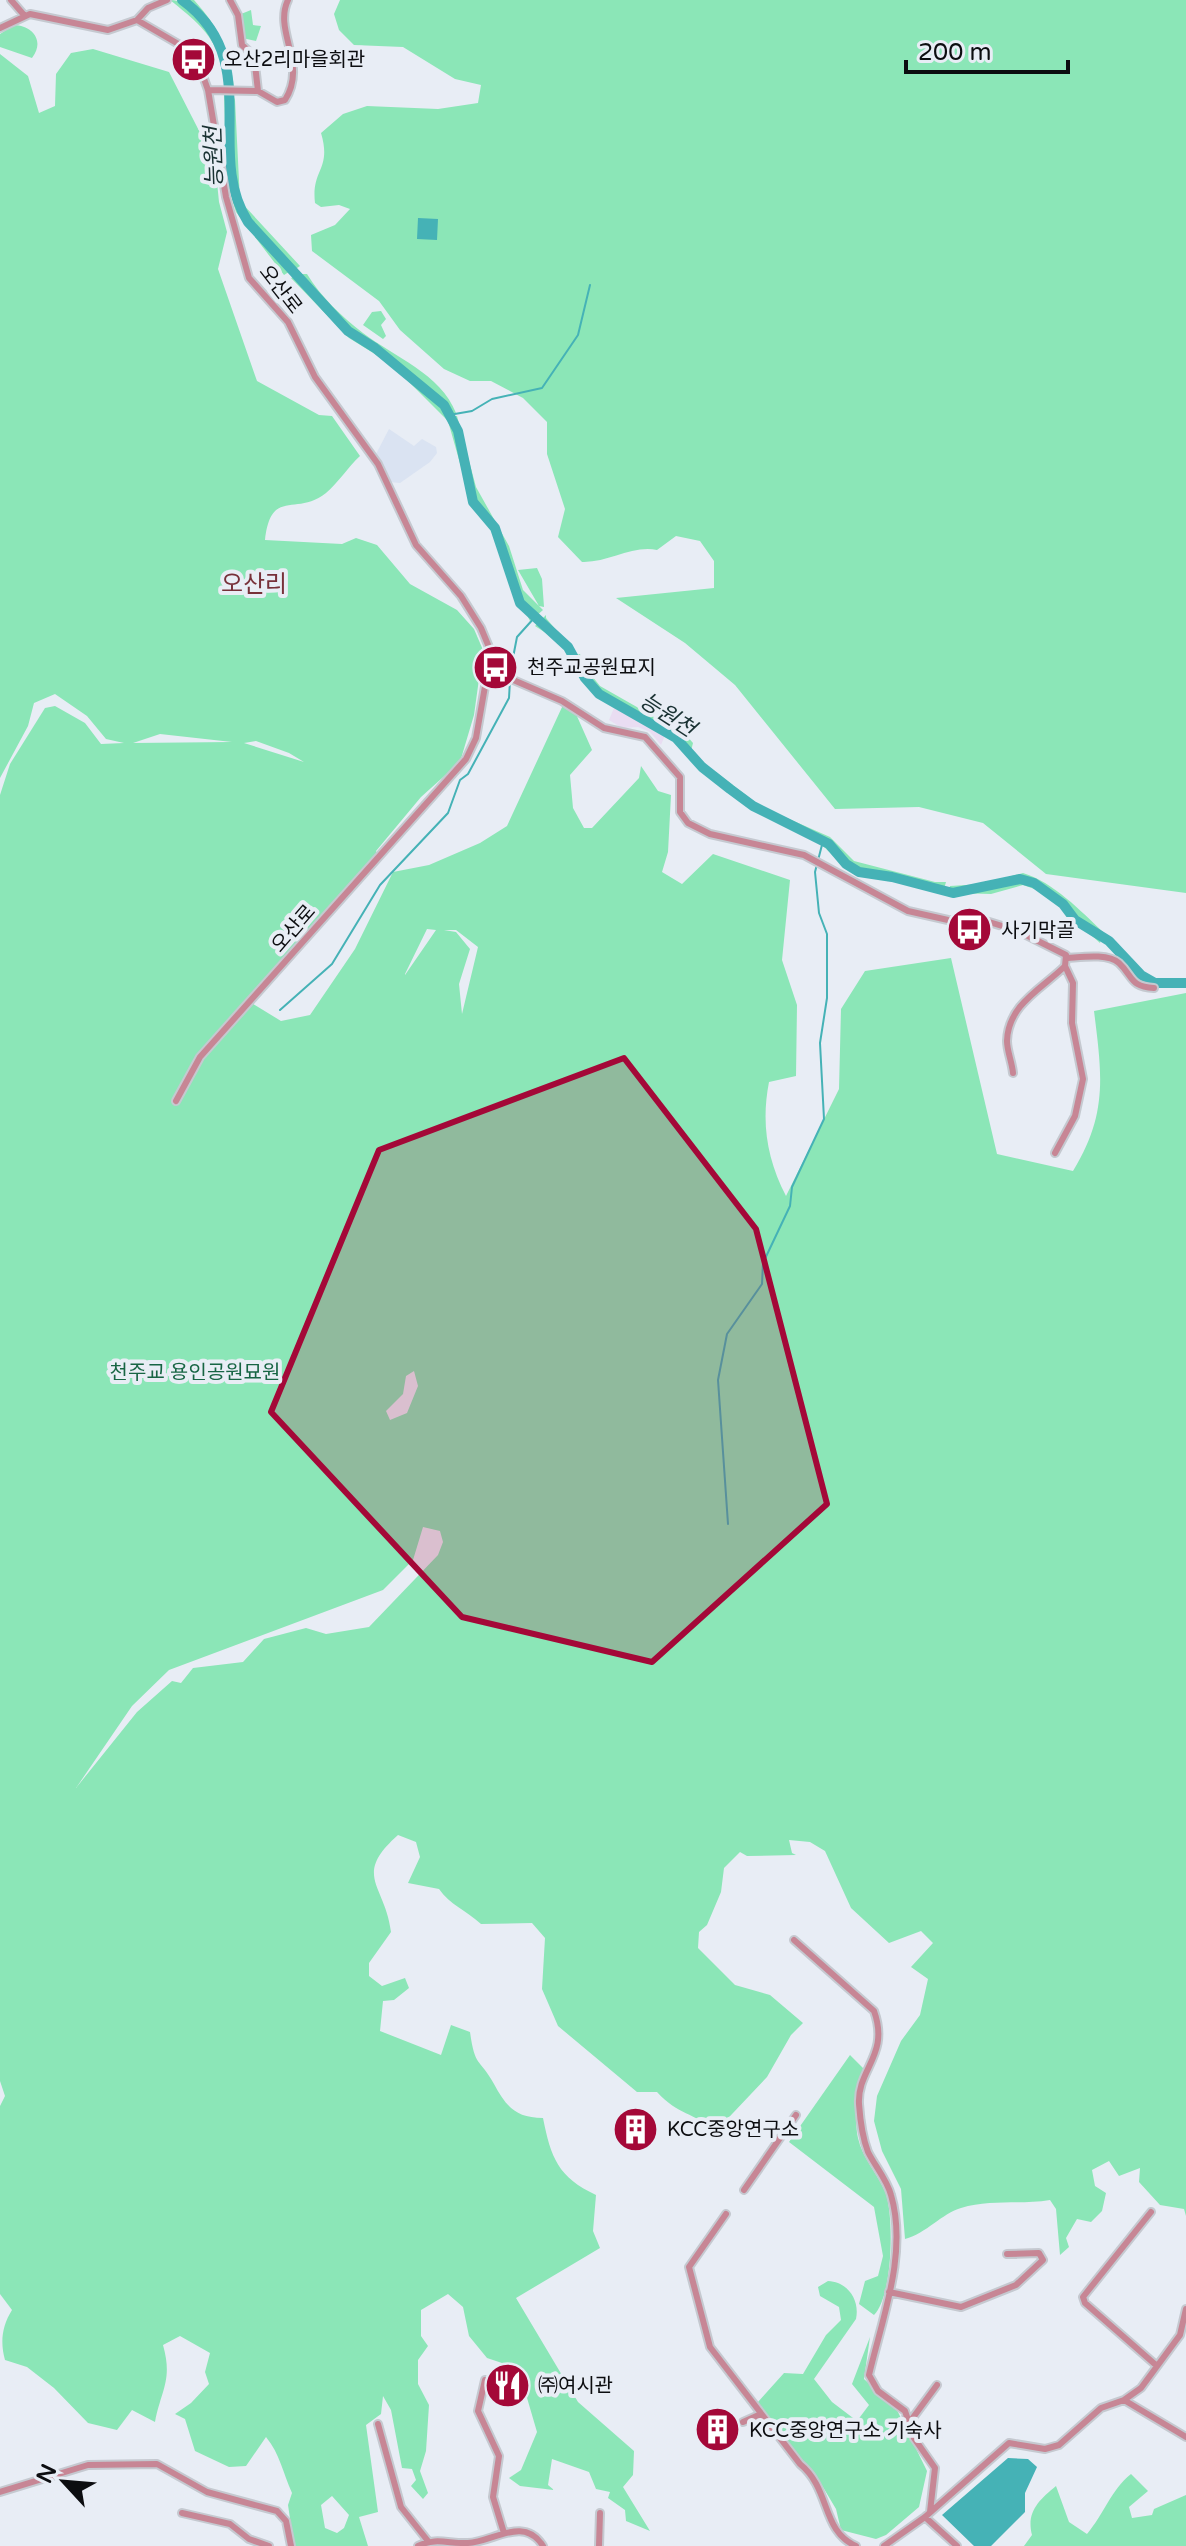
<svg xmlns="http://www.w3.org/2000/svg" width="1186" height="2546" font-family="'Varela Round','Noto Sans KR',sans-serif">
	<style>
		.commercial { fill: #e9ddf2 }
		.built { fill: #dae3f2 }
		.green { fill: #8be6b7; fill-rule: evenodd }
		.water { fill: #45b2b6 }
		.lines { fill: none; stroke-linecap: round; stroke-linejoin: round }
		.stream { stroke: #45b2b6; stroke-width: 2 }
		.river { stroke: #45b2b6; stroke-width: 10 }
		.minor-casing { stroke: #c5c9d0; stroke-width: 10 }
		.minor { stroke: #c78695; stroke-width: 6 }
		.marked { fill: #a40838; fill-opacity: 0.2; stroke: #a40838; stroke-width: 6; stroke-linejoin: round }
		.labels { text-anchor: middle; stroke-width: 8; stroke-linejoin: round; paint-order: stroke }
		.poi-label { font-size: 20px; fill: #0c0d10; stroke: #e8edf5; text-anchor: start }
		.street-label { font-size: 20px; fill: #0c0d10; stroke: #e8edf5 }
		.park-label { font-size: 20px; fill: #176544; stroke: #e8edf5 }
		.water-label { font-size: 22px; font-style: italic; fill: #193132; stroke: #e8edf5 }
		.quarter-label { font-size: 24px; fill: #773039; stroke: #e8edf5 }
	</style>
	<rect width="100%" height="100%" fill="#e8edf5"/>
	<path class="commercial" d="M614,708L665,735L661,745L650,732L638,727L622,728L609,720Z"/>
	<path class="built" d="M389,429L414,446L422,439L436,447L437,453L430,462L400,483L389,482L375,456Z"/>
	<path class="green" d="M170,0C191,0 204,20 216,35L206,19L184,0H194C219,28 230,51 234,88H231L221,42L230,88H226C221,42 205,28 170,0Z
		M340,0H1186V893L1046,874L983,823L919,807L835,809L735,685L685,643L616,598L714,588V561L700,541L676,536L657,550C632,545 608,563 582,562L558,537L565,509L547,454V422L523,398L491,381H470L444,369L400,330L379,301L312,251L311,235L335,225L350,209L339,205L321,207L315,203C311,169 332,170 321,133L343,114L367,106L438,109L478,103L481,85L455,79L403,47L354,45L339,30L334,14Z
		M251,10L253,25L261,26L256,41L242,38L241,14Z
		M14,25C33,26 45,41 32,58L0,47V34Z
		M93,49L169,72L215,162L219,202L227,232L218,269L257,381L319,415L332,416L360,456C348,467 338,483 326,493C296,517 271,487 265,540L342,544L356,538L377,545L410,584L457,610L474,629L483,650L474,715L460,762L421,797L376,851L378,855L250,1002L281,1021L310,1015L355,949L393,872L429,865L480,843L507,826L563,705L576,714L592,750L570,775L573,808L584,828H592L639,778L641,766L658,791L671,795L668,852L662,872L682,884L713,854L790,880L782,960L797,1005L796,1076L769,1082C761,1123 767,1159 786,1196L839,1089L841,1009L865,971L951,958L997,1154L1073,1171C1108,1114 1102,1075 1094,1011L1186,993V2216L1184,2209L1160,2205L1139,2182L1140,2168L1119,2176L1109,2161L1092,2170L1095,2186L1106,2193L1102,2211L1091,2222L1077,2219L1066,2238L1069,2247L1060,2255L1056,2209L1050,2200C1020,2205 990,2199 961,2208C941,2214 927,2233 905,2239L901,2189L882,2151L874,2121L877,2096L901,2041L920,2015L928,1979L911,1967L933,1943L921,1931L889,1943L851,1908L825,1851L810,1842L789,1840L792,1853L796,1855L747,1856L740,1852L724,1868L721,1892L707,1925L699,1932L698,1948L735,1985L770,1995L803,2023L791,2035L767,2077L715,2132C693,2111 679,2116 657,2092H637L558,2026L542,1989L545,1938L532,1923L481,1924C466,1910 450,1905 439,1889L408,1883L420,1857L416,1842L398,1835C352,1876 385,1884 391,1932L369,1963V1976L382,1986L405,1978L409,1988L394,2000L383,2001L380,2031L441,2055L451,2025L470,2032C475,2068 479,2057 494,2084C506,2106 515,2118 543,2118C551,2158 558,2177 596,2195L593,2231L600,2248L516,2298L578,2402L634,2451L633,2475L623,2487L650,2531L626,2521L625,2510L608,2498L610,2492L596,2489L589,2472L552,2459L548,2485L554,2490L520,2486L509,2478L521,2470L537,2432L525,2391L508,2365L487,2358L469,2336L463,2307L448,2294L421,2310V2336L428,2346L418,2360V2384L429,2405L426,2451L420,2471L428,2493L423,2499L411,2486L416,2480L412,2469L402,2468L391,2410L383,2396L381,2414L366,2425L378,2512L359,2517L368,2546H294L288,2505L292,2493C283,2473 280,2454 266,2437L246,2466L229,2467L195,2451L185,2419L175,2414L191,2403L209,2384L205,2372L210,2353L180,2336L163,2345C173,2380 161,2390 155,2422L132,2410L117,2430L88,2423L54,2388L27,2367L5,2360C0,2342 2,2326 12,2310L0,2294V2106L5,2096L0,2081V795L10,764L45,708L55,706L85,723L101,744L124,743L106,739L87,716L55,694L34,703L28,726L0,778V54L28,76L39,113L55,106L56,74L71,53ZM160,734L232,742L133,743ZM256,741L289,753L304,762L244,743ZM427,929L436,930L405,975V974ZM444,930H456L478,947L462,1014L459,984L470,949L456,932ZM414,1371L418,1386L407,1413L390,1420L386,1411L403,1394L406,1376ZM423,1527L440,1531L443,1542L438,1555L369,1627L326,1634L306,1628L264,1639L243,1662L193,1668L181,1683L172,1681L137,1712L76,1788L132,1706L169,1670L383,1590L413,1560ZM332,2496L349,2515L344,2528L337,2533L325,2528L321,2505Z
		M224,94H233L235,100L240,201L300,266L294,270L248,222L235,201L231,96L234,201L247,222L292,270L284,275L236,212C223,174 226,134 224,94Z
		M297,274H307C321,297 342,317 363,333C393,356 441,374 456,413H450L421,382L376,347L348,330Z
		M296,276L347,332L374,348L443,407L456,432L472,502L494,528L520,604L534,617L530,621L507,575L494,528L471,502L448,421L391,364L349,338L291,278Z
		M381,311L386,319L381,325L386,336L383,339L363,325L372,312Z
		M451,416H457L476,487L509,546L523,590L543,610L535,617L522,603L496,527L474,501L459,430Z
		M537,568L542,579L544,607L539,606L518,570Z
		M546,615V618L573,650L567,653L558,641L535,626Z
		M580,654L584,666L600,686L686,735L693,743L691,751L675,736L599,693L574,656Z
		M573,657C579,671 587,683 597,694C617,711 685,730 689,755L672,737L596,694L567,660Z
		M716,772L760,806L830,837L854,861L935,882H946L944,889L861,875L843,865L823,846L824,843L859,873L906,880L860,871L847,864L830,844L753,805L715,776Z
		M712,776L753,806L820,840V844L752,809Z
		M1023,873C1053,882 1081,911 1104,933L1103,937L1094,933L1101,939L1100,943L1043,892L1023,885L991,894L954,893L1020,878L949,890L950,886L982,884Z
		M850,2055L865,2070C861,2092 853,2116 858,2138C862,2158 879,2175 886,2194C894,2218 893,2296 874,2315L859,2304L865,2281L878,2276L883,2256L874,2207L789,2142Z
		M828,2281C848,2282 860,2300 856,2319L814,2379L832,2402L857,2421L869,2405L852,2384L870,2337L864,2379L896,2408L927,2471L919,2507L886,2535L876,2539L841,2530L836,2509L814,2472L798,2457L758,2402L784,2373L803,2374L826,2335L841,2320L839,2307L820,2296L818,2287Z
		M1131,2474L1148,2491L1129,2507L1132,2518L1152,2515L1154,2509L1186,2495V2546H1024L1032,2535C1026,2512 1039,2500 1056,2486L1069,2522L1087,2534C1104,2514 1111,2490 1131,2474Z"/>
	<path class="water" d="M418,218L438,219L437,240L417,239Z
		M1008,2458L1028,2459L1037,2467L1025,2493V2512L991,2546H974L942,2515Z"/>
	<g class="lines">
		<path class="stream" d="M449,415L472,411L492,399L542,388L578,335L590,285
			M510,673L517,637L535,617
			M280,1010L332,964L380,885L448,813L460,780L468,774L509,698L510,680
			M728,1524L718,1380L727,1334L762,1284L763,1263L790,1206L792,1187L824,1119L820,1043L827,998V934L819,913L815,872L823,841"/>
		<path class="river" d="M182,0C266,61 203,151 248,222L348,331L375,348L444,405L458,431L473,502L495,528L520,603L568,647L585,678L599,694L676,738L702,767L730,789L753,806L829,844L846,864L859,872L892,877L953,893L1020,879L1034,883L1063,904L1075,920L1109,941L1141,975L1155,983H1186"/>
		<defs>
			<path id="minor" d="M11,0L24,15
				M230,0L238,15L242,45L254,56L258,91
				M137,20L148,8L167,0
				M0,28L30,14L108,30L137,20L187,49L198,62L208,90L226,197L249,278L288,322L315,377L378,464L416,545L461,596L481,628L491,652L511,679L562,701L604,728L645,737L680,777V812L688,823L710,834L804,855L908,911L948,920L986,921L1018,931L1066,955L1065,966C1043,988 1008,1004 1007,1041C1007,1051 1012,1062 1013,1073
				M208,90L258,91L277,102L285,100C308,64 273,31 288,0
				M1068,958C1082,957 1108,953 1119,963C1133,976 1130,987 1154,988
				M176,1101L200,1057L466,759L476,738L491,652
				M1055,1153L1075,1116L1083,1079L1072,1023L1073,983L1065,966
				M794,1940L874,2011C890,2055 857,2069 859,2104C860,2118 863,2139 868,2152C875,2166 887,2180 891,2195C908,2253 882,2319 869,2375L878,2391L905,2411L914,2438L935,2468L930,2512
				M744,2190L796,2115
				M1151,2212L1083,2297L1085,2303L1157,2366
				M726,2214L689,2267L710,2347L800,2464C831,2489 821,2531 856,2546
				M889,2292L961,2307L1016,2285L1043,2260L1039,2253L1007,2254
				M485,2380L478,2411L499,2456L493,2497L504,2533
				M1124,2400L1186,2437
				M743,2422L761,2414
				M909,2423L937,2385
				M378,2424L401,2507L428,2541
				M0,2492L88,2465L157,2464L207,2492L277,2511L286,2521L291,2546
				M182,2513L230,2524L249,2539L269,2546
				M925,2517L957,2546
				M418,2546C436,2537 449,2544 468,2543C493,2542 524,2515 543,2546
				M599,2546L600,2513
				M884,2546L925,2517L1009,2443L1045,2449L1059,2445L1101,2408L1124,2400L1141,2388L1180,2335L1186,2309"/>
		</defs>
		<use href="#minor" class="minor-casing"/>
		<use href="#minor" class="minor"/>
	</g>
	<path class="marked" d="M624,1058L756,1229L827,1504L652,1662L462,1617L271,1412L379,1150Z"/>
	<defs>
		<symbol id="bus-disc" viewBox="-11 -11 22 22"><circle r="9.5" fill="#a40838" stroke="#e8edf5"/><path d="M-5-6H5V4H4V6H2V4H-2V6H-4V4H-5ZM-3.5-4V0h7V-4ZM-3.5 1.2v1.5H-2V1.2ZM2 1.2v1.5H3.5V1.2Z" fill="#fff"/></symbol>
		<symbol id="building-disc" viewBox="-11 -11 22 22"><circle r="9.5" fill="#a40838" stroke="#e8edf5"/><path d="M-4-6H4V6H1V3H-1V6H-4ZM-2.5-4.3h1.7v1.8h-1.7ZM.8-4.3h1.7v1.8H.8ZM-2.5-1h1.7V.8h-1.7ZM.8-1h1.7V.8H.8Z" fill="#fff"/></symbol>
		<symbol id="restaurant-disc" viewBox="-11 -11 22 22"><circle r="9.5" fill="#a40838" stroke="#e8edf5"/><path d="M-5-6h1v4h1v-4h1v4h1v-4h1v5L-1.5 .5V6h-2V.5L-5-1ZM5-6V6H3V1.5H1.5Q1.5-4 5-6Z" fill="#fff"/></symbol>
	</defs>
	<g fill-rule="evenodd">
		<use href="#bus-disc" x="168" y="34" width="51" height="51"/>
		<use href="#bus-disc" x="470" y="642" width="51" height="51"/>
		<use href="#bus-disc" x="944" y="904" width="51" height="51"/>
		<use href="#building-disc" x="610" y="2104" width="51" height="51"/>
		<use href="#restaurant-disc" x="482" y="2360" width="51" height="51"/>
		<use href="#building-disc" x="692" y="2404" width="51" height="51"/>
	</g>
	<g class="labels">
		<g class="poi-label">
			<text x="224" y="66">오산2리마을회관</text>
			<text x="527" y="674">천주교공원묘지</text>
			<text x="1001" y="937">사기막골</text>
			<text x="667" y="2136">KCC중앙연구소</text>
			<text x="538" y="2392">㈜여시관</text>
			<text x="749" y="2437">KCC중앙연구소 기숙사</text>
		</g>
		<g class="street-label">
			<text transform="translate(281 289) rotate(52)" y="7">오산로</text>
			<text transform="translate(293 928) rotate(-49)" y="7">오산로</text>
		</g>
		<g class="park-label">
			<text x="195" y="1379">천주교 용인공원묘원</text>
		</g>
		<g class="water-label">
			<text transform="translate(213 157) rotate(-92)" y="8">능원천</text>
			<text transform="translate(668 714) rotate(33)" y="8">능원천</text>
		</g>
		<g class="quarter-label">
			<text x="254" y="592">오산리</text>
		</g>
	</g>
	<g transform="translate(64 2482) rotate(296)" stroke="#e8edf5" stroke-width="6" paint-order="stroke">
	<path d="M0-6L14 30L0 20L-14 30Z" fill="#0c0d10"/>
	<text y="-12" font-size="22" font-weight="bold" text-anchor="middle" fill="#0c0d10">N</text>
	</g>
	<path d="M906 60v12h162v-12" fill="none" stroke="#0c0d10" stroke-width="4"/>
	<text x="918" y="60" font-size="24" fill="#0c0d10" stroke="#e8edf5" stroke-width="6" paint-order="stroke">200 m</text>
</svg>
